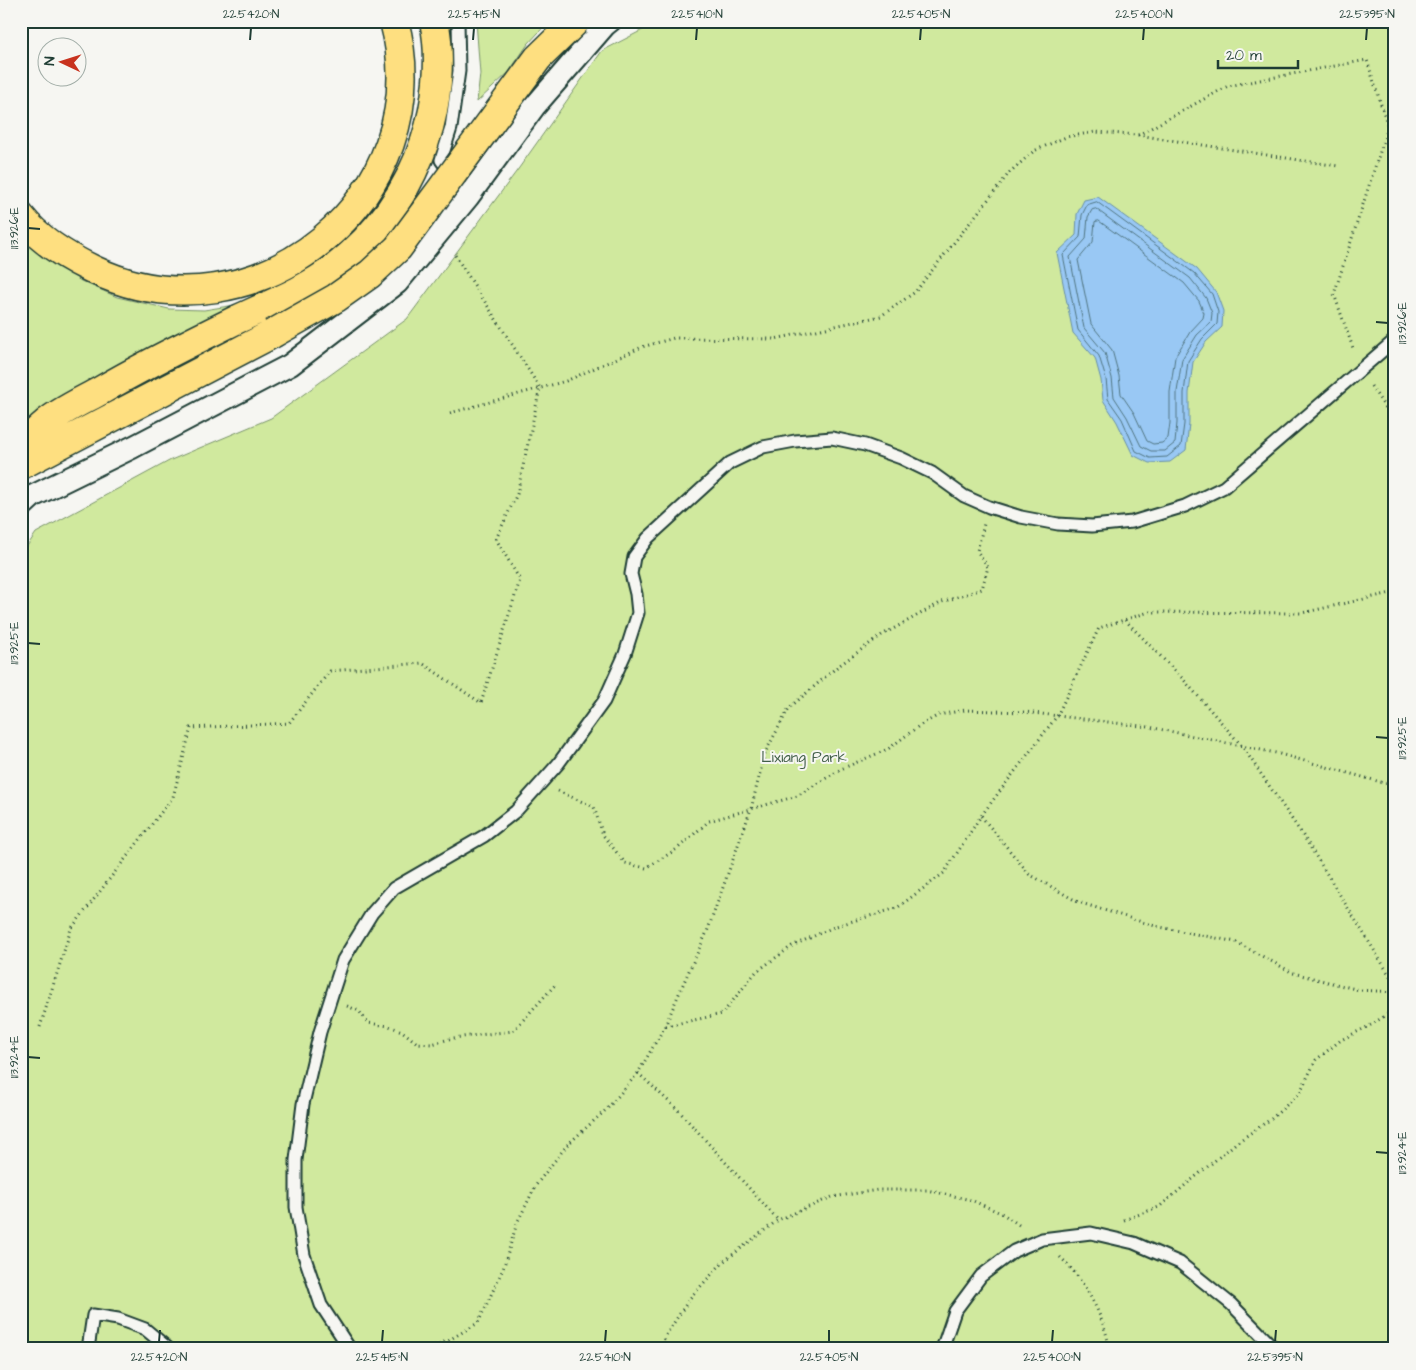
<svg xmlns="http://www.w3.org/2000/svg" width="1416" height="1370" font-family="'Architects Daughter',sans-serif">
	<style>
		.green { fill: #d0e99e; stroke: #789369 }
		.water { fill: #99c8f4; stroke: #6890a7 }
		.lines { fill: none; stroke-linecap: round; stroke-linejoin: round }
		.shore { stroke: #507581; stroke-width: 1 }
		.service-casing { stroke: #1f3d34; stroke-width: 15 }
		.minor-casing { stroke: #1f3d34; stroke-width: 25 }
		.primary-casing { stroke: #1f3d34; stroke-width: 31 }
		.path { stroke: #1f3d34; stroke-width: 3; stroke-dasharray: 1 4; stroke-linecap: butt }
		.service { stroke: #f6f6f2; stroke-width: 11 }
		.minor { stroke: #f6f6f2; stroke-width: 21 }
		.primary { stroke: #fedf80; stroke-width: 28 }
		.primary-bridge-casing { stroke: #1f3d34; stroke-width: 31; stroke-linecap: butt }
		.primary-bridge { stroke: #fedf80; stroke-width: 28 }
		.ticks { fill: none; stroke: #1f3d34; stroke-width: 2 }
		.labels { text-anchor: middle; stroke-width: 4; stroke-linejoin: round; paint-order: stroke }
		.park-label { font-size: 15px; fill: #425f49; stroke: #f6f6f2 }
		.neatline { fill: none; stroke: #1f3d34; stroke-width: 2 }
		.ticks-label { font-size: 12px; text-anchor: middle; fill: #1f3d34 }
	</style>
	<rect width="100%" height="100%" fill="#f6f6f2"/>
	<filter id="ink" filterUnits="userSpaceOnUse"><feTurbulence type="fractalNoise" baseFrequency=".02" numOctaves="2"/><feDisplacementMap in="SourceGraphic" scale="10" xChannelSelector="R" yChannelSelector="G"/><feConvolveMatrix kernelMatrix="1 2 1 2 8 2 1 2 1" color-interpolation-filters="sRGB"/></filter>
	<g filter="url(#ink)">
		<path class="green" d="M476,21H549L528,44L508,73L477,102L480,74Z
			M660,21H1395V1349H21V555L36,533L171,460L271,418L407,319L519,168L602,51Z
			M21,236L41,254L81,281L117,297L169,309L204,310L254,302L21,431Z"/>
		<path class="water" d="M1098,197L1197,269L1216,292L1223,311L1222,327L1206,342L1193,362L1189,393V424L1186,450L1170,462L1149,463L1133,455L1117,422L1103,400L1101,380L1095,358L1073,333L1057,253L1076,235L1077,214L1084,200Z"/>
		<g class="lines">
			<path class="shore" d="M1097,202L1194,273L1212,294L1218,312L1217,324L1202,339L1188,361L1184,393V424L1181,446L1167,457L1150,458L1136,451L1122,419L1108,399L1106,379L1099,356L1078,330L1063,255L1080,237L1082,215L1087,205Z
				M1096,209L1190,278L1206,298L1212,313L1211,322L1197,335L1182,359L1177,392V423L1175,443L1165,451H1151L1141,446L1127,417L1114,397L1112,378L1105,353L1084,328L1070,257L1086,239L1088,217L1092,210Z
				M1099,221L1184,283L1199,301L1204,313L1203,318L1190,332L1175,357L1170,392V423L1168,438L1162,443L1153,444L1147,441L1134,413L1121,394L1119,376L1112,350L1091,324L1078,260L1093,242L1095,222Z"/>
			<defs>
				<path id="service" d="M458,21L459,71L451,128L441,160L468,197
					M21,1348L24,1349
					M88,1349L93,1315L118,1319L145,1329L169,1349
					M350,1349L321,1305L304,1255L296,1207V1160L303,1104L320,1032L343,960L372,913L394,888L484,836L516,811L558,764L604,701L625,654L638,613L636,594L631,574L634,557L648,538L730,463L763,447L795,441L832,438L865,445L901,458L932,473L964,496L989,507L1021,517L1058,524L1092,526L1132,522L1185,506L1224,487L1395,340
					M942,1349L955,1311L981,1276L1014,1251L1042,1239L1091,1233L1134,1243L1180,1263L1231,1304L1275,1349"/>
				<path id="minor" d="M21,507L33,496L133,447L290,365L397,283L468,197L534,107L605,25L610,21"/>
				<path id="primary" d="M21,217C40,241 67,257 94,270C256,347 441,195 394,21
					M21,448C29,440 36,431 45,424C58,412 84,400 100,391C144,365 191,342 238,319C270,304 306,290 335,268C377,235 408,192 425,141C437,105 442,58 434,21
					M21,465L272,334"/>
			</defs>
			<use href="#service" class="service-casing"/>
			<use href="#minor" class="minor-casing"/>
			<use href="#primary" class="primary-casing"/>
			<path class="path" d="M1138,135L1228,86L1367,60L1388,127L1334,294L1354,351
				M1371,386L1395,423
				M450,413L566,381L642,347L674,338L775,339L881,316L915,292L1010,172L1034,151L1066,137L1095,132L1138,135L1338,166
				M1125,620L1183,679L1242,746L1304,837L1395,984
				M558,791L594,807L603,835L625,863L646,868L677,849L709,821L797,796L841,769L888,749L919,726L939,715L965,710L1025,712L1149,727L1276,753L1395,786
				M981,816L1029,874L1078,902L1155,926L1236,942L1293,973L1359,990L1395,992
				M347,1006L359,1011L368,1023L389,1026L402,1031L417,1043L432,1044L453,1038L513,1031L555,985
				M666,1026L722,1014L756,972L792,946L836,926L897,908L944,873L981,816L1057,716L1099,628L1149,612L1302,613L1391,593L1395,590
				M40,1027L71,929L173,797L191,728L289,723L330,671L422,663L481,703L520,580L496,539L517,494L540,388L453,252
				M638,1073L678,1110L778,1220
				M1124,1220L1159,1207L1236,1143L1271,1119L1299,1094L1316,1060L1341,1040L1371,1025L1395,1009
				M1060,1257C1085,1280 1103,1315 1110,1349
				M425,1349L449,1340L478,1323L503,1269L517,1223L536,1185L567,1145L607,1109L638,1073L665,1026L688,973L707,932L751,809L765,753L789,708L837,667L882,635L942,602L982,589L988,567L977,551L984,524
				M660,1349L666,1335L690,1298L723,1262L778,1220L832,1197L878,1190H927L971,1200L1003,1214L1022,1227"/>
			<use href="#service" class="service"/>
			<use href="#minor" class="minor"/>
			<use href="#primary" class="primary"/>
			<defs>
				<path id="primary-bridge" d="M272,334L336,298L370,274L398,248L538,58L576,21"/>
			</defs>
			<use href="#primary-bridge" class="primary-bridge-casing"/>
			<use href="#primary-bridge" class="primary-bridge"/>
		</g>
	</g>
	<path class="ticks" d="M250,40L251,28M473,40L474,28M696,40L697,28M920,40L921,28M1143,40L1144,28M1366,40L1367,28M28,228L40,229M1376,322L1388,323M28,643L40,644M1376,737L1388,738M28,1057L40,1058M1376,1152L1388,1153M159,1342L160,1330M382,1342L383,1330M605,1342L606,1330M829,1342V1330M1052,1342L1053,1330M1275,1342L1276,1330"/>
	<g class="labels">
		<g class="park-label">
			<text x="804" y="762">Lixiang Park</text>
		</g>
	</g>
	<rect width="1416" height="1370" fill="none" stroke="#f6f6f2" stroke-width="55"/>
	<g transform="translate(62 62) rotate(274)"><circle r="24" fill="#f6f6f2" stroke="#a0aca6"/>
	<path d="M0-4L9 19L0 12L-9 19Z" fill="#c8321e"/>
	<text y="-8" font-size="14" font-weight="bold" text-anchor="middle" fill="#1f3d34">N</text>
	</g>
	<path d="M1218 60v8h80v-8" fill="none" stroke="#1f3d34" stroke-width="2.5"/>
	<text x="1226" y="60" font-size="15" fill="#1f3d34" stroke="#f6f6f2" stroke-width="4" paint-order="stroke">20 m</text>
	<rect x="28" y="28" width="1360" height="1314" class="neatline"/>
	<g class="ticks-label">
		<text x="251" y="18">22.5420°N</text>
		<text x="474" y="18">22.5415°N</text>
		<text x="697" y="18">22.5410°N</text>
		<text x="921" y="18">22.5405°N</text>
		<text x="1144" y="18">22.5400°N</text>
		<text x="1367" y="18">22.5395°N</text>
		<text transform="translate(14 228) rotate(-90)" y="4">113.926°E</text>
		<text transform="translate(1402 323) rotate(-90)" y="4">113.926°E</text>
		<text transform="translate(14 643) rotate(-90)" y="4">113.925°E</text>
		<text transform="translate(1402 738) rotate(-90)" y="4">113.925°E</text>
		<text transform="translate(14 1057) rotate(-90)" y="4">113.924°E</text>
		<text transform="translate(1402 1153) rotate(-90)" y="4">113.924°E</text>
		<text x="159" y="1361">22.5420°N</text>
		<text x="382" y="1361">22.5415°N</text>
		<text x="605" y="1361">22.5410°N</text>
		<text x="829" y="1361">22.5405°N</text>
		<text x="1052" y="1361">22.5400°N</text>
		<text x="1275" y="1361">22.5395°N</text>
	</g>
</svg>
